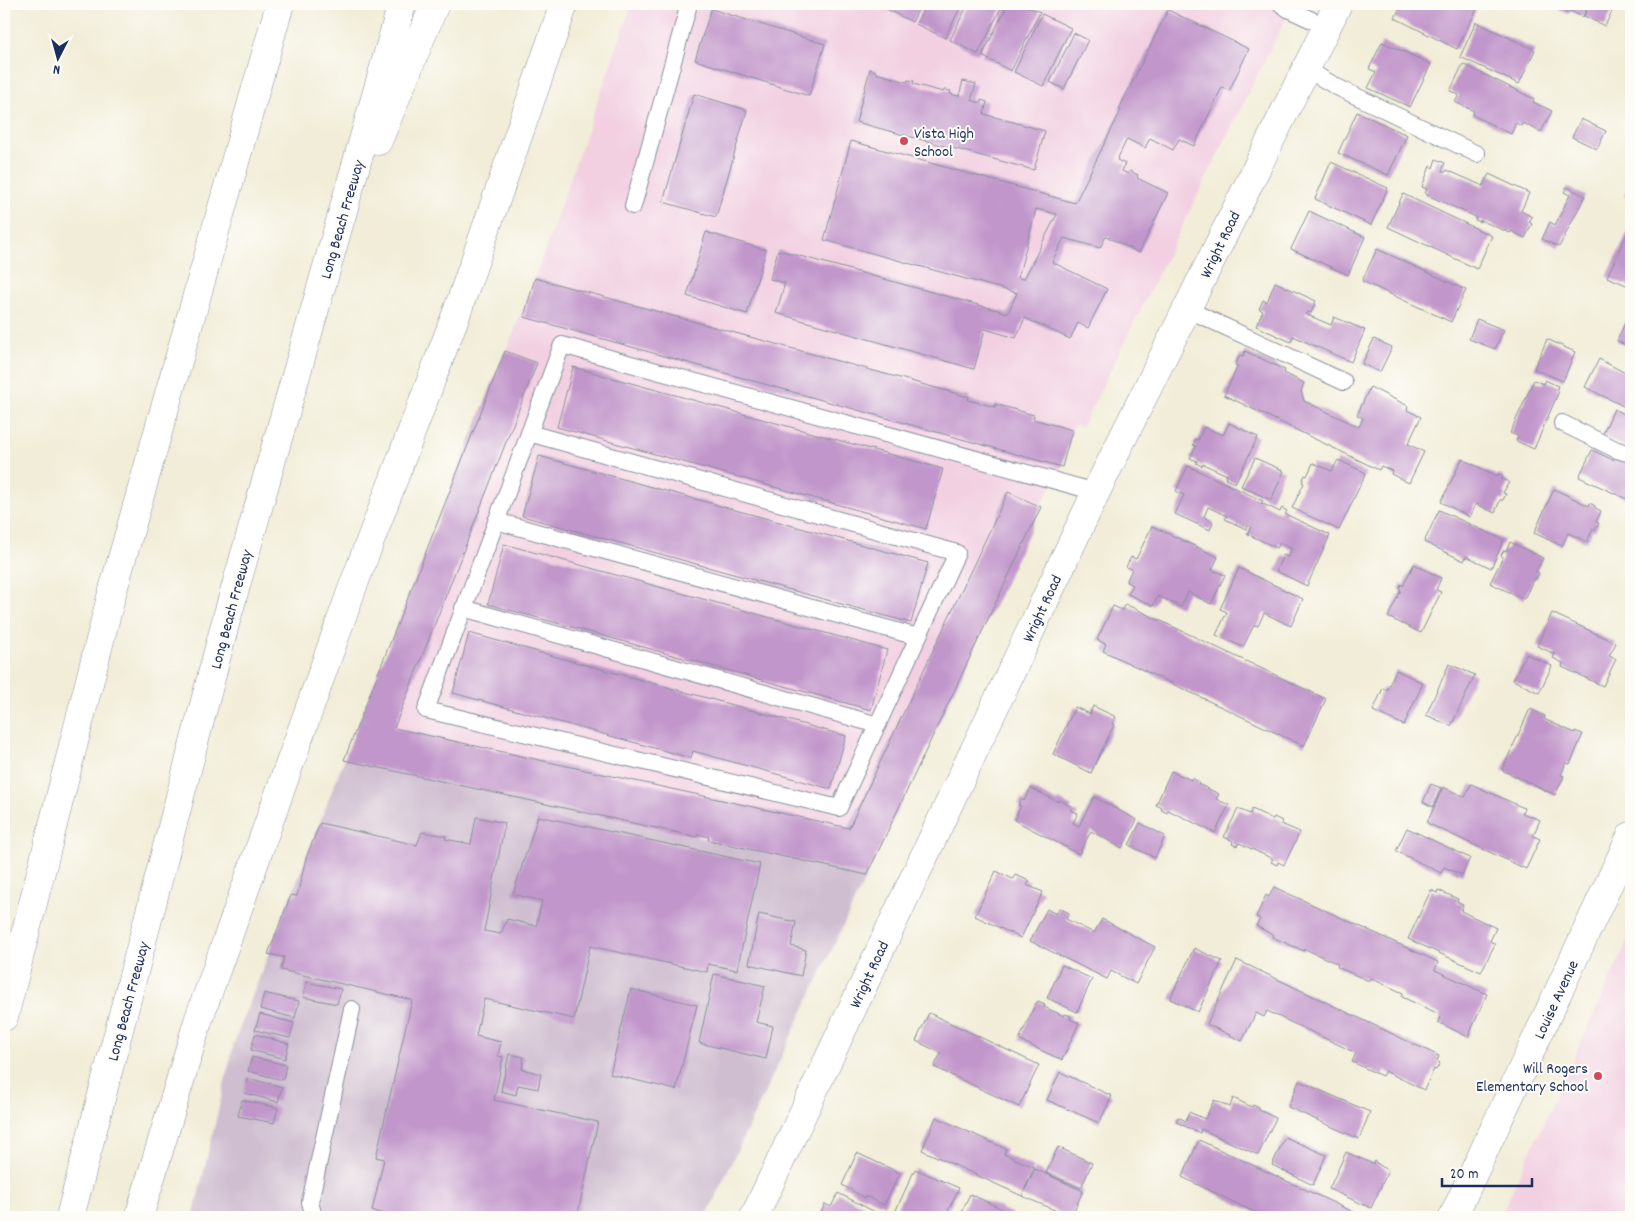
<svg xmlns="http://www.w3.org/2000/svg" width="1635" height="1221" font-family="Dekko,sans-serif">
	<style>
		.built { fill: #f2d0e2 }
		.industrial { fill: #cfbed0 }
		.building { fill: #c196cb; fill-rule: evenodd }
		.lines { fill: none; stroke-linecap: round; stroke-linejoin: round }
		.lane-casing { stroke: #868e9b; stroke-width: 18 }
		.street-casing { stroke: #868e9b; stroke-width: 29 }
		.secondary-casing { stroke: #868e9b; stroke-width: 29 }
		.highway-casing { stroke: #868e9b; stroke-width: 29 }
		.lane { stroke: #fff; stroke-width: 16 }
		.street { stroke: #fff; stroke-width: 28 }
		.secondary { stroke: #fff; stroke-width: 28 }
		.highway { stroke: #fff; stroke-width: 28 }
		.poi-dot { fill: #d1495b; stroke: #fdfcf7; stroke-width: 2 }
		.labels { text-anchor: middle; stroke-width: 4; stroke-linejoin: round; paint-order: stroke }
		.poi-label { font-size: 16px; fill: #1b2f5e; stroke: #fdfcf7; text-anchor: start }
		.street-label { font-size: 16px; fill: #1b2f5e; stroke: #fdfcf7 }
	</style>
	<rect width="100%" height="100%" fill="#fdfcf7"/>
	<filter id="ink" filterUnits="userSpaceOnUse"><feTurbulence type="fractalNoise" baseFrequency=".02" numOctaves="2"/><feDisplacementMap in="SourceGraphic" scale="10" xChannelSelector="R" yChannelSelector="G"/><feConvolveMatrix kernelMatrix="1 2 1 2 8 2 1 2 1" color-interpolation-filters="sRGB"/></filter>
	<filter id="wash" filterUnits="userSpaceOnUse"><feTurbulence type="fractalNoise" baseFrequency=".0096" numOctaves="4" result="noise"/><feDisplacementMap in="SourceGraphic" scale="20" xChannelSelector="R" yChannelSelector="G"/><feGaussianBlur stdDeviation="1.12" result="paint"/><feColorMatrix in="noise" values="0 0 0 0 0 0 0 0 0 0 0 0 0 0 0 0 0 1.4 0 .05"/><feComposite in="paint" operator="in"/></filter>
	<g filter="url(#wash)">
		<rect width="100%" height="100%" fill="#f2edd8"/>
		<path class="built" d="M632,4H1293L1082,427L1073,425L1062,467L1040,507L867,875L344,760L535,278Z
			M1631,934V1217H1500Z"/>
		<path class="industrial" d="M344,760L867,875L706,1217H193L234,1043Z"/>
		<g id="blocks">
			<path class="building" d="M885,4H921L912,22L883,7Z
				M926,4H962L945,38L916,24Z
				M968,4H1003L978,54L950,40Z
				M1008,4H1022L1040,12L1011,71L982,56Z
				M1402,4H1476L1479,5L1457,49L1395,18Z
				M1547,4H1573L1568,14Z
				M1574,4H1589L1583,17L1570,11Z
				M1590,4H1612L1615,5L1605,26L1584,16Z
				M711,9L825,44L809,96L695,60Z
				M1168,10L1249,49L1229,91L1222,87L1194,146L1179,139L1173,150L1150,138L1145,148L1127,139L1117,160L1125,164L1122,171L1128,174L1130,171L1138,175L1137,178L1168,193L1139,253L1106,236L1100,248L1064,238L1052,262L1107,289L1088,328L1078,323L1070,339L1025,318L1016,338L985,329L974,369L776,313L785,283L770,279L778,250L1008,313L1017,293L824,240L851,141L1075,203L1121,110L1119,109ZM1036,209L1057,214L1024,279L1018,278Z
				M1042,14L1071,28L1043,86L1014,72Z
				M1476,22L1535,50L1519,84L1460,57Z
				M1074,33L1088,40L1064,89L1050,82Z
				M1382,42L1431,64L1410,107L1368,88L1376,72L1369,69Z
				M1463,64L1534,99L1533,102L1552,111L1541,132L1523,123L1521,126L1516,123L1511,134L1472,115L1474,111L1455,102L1459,95L1450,91Z
				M870,69L876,71V73L907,82L908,80L914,81L913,84L943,92L944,90L951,91L950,94L959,96L963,81L976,84L971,100L981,103V100L987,102L984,114L1045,131L1034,170L856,122Z
				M694,94L747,110L716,217L663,202Z
				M1357,112L1407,135L1388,175L1338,153Z
				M1581,119L1606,131L1597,149L1572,137Z
				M1436,159L1445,163L1442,171L1446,172L1447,170L1483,186L1489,174L1529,193L1521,211L1532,217L1529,222L1532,224L1525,238L1511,231L1510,233L1480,220V222L1475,220L1476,217L1425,194L1427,189L1422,187L1430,166L1433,168Z
				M1331,162L1388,188L1371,225L1315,199Z
				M1631,180V199L1624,196Z
				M1567,187L1585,196L1559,247L1542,239L1550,222L1555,225L1570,195L1564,192Z
				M1403,194L1492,236L1477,269L1388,227Z
				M1309,211L1365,237L1348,275L1291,249Z
				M1630,227L1631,228V287L1607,277Z
				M706,232L766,250L747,314L687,296Z
				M1377,249L1466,290L1451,322L1362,281Z
				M535,278L969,397L968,400L995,407V404L1034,415L1033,419L1072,430L1062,467L524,317Z
				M1275,282L1316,301L1311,313L1307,312L1305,314L1331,325L1334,317L1365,330L1351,362L1293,336L1291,342L1256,326L1263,311L1259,309L1263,300L1267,302Z
				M1631,309V348L1617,341Z
				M1477,319L1504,330L1495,349L1469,339Z
				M1374,339L1392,347L1380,372L1362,364Z
				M1547,339L1575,352L1563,381L1534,369Z
				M505,351L537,363L394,728L849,828L1008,492L1041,507L867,875L708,840L709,837L698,834L697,837L344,760Z
				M1245,351L1285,370L1284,373L1304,383L1301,391L1304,401L1359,427L1363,418L1357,415L1370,387L1408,406L1407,410L1421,417L1408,444L1424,452L1409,483L1391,474L1392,471L1381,466L1379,470L1224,395L1238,366L1235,365L1240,355L1243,356Z
				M1599,359L1631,376V410L1585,387Z
				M573,367L943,469L926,529L557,427Z
				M1534,380L1543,384L1545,380L1558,386L1557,389L1559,391L1534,449L1516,441L1518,436L1510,433Z
				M1614,409L1631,417V450L1602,436Z
				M1229,423L1258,437L1235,483L1225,479L1227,475L1203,464L1202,466L1196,463L1197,461L1190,458L1196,446L1193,445L1196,439L1198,440L1204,427L1223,435Z
				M1592,450L1613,460L1616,455L1631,462V501L1579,477Z
				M539,456L928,563L911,623L522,516Z
				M1255,458L1284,471L1271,500L1241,486Z
				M1462,459L1497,476L1498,474L1503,476L1502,479L1509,482L1503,493L1506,494L1503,500H1500L1495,513L1476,504L1470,517L1441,502Z
				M1338,460L1366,473L1339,530L1292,508L1304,483L1302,482L1305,475L1307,476L1313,463L1332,471Z
				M1188,466L1263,501L1261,503L1280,512L1282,508L1287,511L1285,514L1330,535L1307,586L1276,571L1283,555L1288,557L1292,549L1280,543L1277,548L1247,534L1251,527L1248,525L1246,529L1225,519L1227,516L1208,507L1204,517L1213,522L1210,530L1175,514L1184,495L1176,491Z
				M1554,489L1589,506L1590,503L1595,506V508L1601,511L1596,522L1599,523L1595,531L1593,529L1587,542L1568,533L1562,546L1534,533Z
				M1439,510L1504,540L1491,568L1466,556L1464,561L1424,542Z
				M1152,526L1218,557L1212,570L1225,575L1211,604L1188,592L1181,607L1158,596L1153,606L1128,594L1133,585L1126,582L1132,569L1126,567L1131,557L1136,559Z
				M1510,542L1543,558L1536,572L1539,573L1536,579L1534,578L1524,599L1490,583L1503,557L1501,555L1504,550L1506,551Z
				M504,544L887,650L871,710L488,604Z
				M1414,564L1441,578L1436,590L1441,592L1421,633L1388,617L1401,590L1399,589L1401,584L1403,586Z
				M1239,568L1303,599L1291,626L1264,613L1258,626L1254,625L1243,647L1216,635L1227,612L1220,609Z
				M1125,604L1326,699L1304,746L1103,651L1106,644L1097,640L1113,606L1122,610Z
				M1552,613L1616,643L1609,656L1616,659L1603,686L1562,667L1563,663L1553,658L1555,654L1537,646Z
				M469,633L846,736L831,789L693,751L691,758L453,693Z
				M1526,654L1552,666L1539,693L1513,680Z
				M1449,664L1475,675L1451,726L1426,715Z
				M1396,670L1423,683L1404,725L1373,711L1383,688L1387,690Z
				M1093,706L1116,717L1112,724L1114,725L1091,773L1053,754L1075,707L1090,714Z
				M1530,709L1545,716L1544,719L1575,733V731L1583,734L1570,764L1566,763L1561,775L1564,776L1555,795L1502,770Z
				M1171,771L1191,780L1192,778L1199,782L1198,784L1219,794L1216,799L1229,805L1215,833L1168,810L1167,813L1161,810L1162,808L1156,805Z
				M1431,784L1441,788L1433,807L1423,802Z
				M1471,784L1524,808L1522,813L1540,820L1533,836L1540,839L1526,869L1427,823L1443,787L1465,797Z
				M1031,788L1058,802L1059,800L1072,807L1070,810L1078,813L1073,823L1079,826L1094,797L1137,820L1122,848L1091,831L1079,854L1014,820L1021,806L1018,805L1021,799L1024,801Z
				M1238,809L1250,814L1252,809L1273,819L1274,817L1282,821L1281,824L1300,832L1284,865L1278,862L1277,865L1271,862L1273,859L1239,843L1237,846L1232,844L1233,841L1224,837Z
				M538,816L760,864L737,970L708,964L707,972L590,946L574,1019L484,999L476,1036L501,1042L498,1056L503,1057L494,1100L598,1122L577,1217H396L372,1211L384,1159L376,1157L412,1000L281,970L284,957L268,954L291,895L297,896L306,858L320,823L417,845L422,832L446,836L445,839L471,844L476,817L505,823L484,931L501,934L507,919L536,926L542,901L513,894Z
				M1140,823L1165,836L1155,858L1129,845Z
				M1407,828L1470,858L1462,875L1444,867L1441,873L1396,851Z
				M996,871L1013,879L1015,875L1030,881L1027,885L1043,892L1021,938L975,916Z
				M1274,887L1438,962L1435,970L1487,994L1468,1037L1438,1022L1441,1015L1402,997L1403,993L1370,978L1369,981L1337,967L1338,964L1305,949L1304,951L1272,937L1273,935L1256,926L1260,919L1256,917L1266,895L1269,897Z
				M1431,890L1437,893L1438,890L1458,899L1457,902L1463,905L1461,911L1496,928L1490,941L1495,944L1481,972L1408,939Z
				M1059,908L1069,913L1066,919L1094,933L1102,919L1155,947L1136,984L1111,971L1107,979L1030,941L1047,909L1056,914Z
				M759,914L796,922L791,946L806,950L801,976L749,964Z
				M1194,948L1222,961L1198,1012L1170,999Z
				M1237,960L1439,1056L1437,1061L1440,1063L1436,1070L1434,1069L1424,1090L1385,1071L1382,1076L1352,1062L1356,1053L1267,1011L1264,1017L1256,1013L1242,1041L1207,1024Z
				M1062,965L1092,979L1077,1012L1047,998Z
				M714,974L765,986L756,1022L773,1026L766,1059L699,1043Z
				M306,982L341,989L337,1004L303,997Z
				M631,989L697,1005L676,1090L610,1074Z
				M264,993L299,1001L295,1018L260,1009Z
				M1038,1001L1045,1004L1044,1007L1064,1016L1065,1014L1071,1016L1070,1019L1079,1023L1062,1060L1019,1040L1036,1003H1037Z
				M929,1013L1039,1065L1019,1107L934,1067L941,1053L916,1041Z
				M260,1014L294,1023L290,1038L255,1030Z
				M255,1034L289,1044L285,1059L251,1050Z
				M509,1054L524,1057L522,1069L541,1074L538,1089L518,1085L516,1095L501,1091Z
				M252,1057L286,1065L283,1080L248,1071Z
				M1060,1072L1112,1096L1099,1123L1047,1100Z
				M247,1078L282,1087L278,1102L244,1093Z
				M1299,1081L1370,1112L1359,1139L1288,1107Z
				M1233,1098L1252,1107L1253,1105L1259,1108V1110L1276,1118L1258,1155L1201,1129L1200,1133L1176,1122L1178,1117L1186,1121L1189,1112L1205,1119L1214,1100L1230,1107Z
				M242,1100L278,1108L274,1123L238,1116Z
				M936,1117L1006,1149L1004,1154L1034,1167L1022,1196L922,1150Z
				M1285,1137L1326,1155L1313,1185L1272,1165Z
				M1199,1140L1364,1217H1269L1259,1213L1258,1214L1182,1177Z
				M1058,1147L1092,1163L1081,1188L1046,1173Z
				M1346,1152L1373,1164L1374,1161L1388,1171L1371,1208L1329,1189Z
				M857,1153L900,1173L884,1205L865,1196V1198L842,1185Z
				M915,1169L959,1188L945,1217H911L896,1210Z
				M1035,1169L1083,1191L1071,1217L1022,1196Z
				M838,1193L883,1216L882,1217H819L825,1204L831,1207Z
				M970,1194L1013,1214L1011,1217H959Z"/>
		</g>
	</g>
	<g filter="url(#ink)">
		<use href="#blocks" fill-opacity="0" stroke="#868e9b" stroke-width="1"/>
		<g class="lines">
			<defs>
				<path id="lane" d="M1281,4L1288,9L1327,27
					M1306,69L1337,87L1477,154
					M633,206L689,4
					M1187,309L1344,382
					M1562,423L1617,450L1631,454
					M529,433L957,553L839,808L426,710L562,345L1096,492
					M496,521L918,637
					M463,608L878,725
					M314,1217L310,1202L352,1009"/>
				<path id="street" d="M1453,1217L1631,836"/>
				<path id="secondary" d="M754,1217L1096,492L1338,4"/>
				<path id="highway" d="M378,141L435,4
					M4,1017L111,597L280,4
					M70,1217L227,617L402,4
					M139,1217L198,1021L352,589L457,312L564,4"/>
			</defs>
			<use href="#lane" class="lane-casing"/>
			<use href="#street" class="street-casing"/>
			<use href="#secondary" class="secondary-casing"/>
			<use href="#highway" class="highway-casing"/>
			<use href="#lane" class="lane"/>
			<use href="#street" class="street"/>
			<use href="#secondary" class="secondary"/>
			<use href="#highway" class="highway"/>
		</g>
	</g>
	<g class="poi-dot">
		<circle cx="904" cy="141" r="5"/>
		<circle cx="1598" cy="1076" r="5"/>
	</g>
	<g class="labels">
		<g class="poi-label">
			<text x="914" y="138">Vista High<tspan x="914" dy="18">School</tspan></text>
			<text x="1588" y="1073" text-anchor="end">Will Rogers<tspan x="1588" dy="18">Elementary School</tspan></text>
		</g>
		<g class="street-label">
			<text transform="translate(341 219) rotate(-74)" y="6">Long Beach Freeway</text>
			<text transform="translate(1219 244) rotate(-64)" y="6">Wright Road</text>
			<text transform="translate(1041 608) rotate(-65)" y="6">Wright Road</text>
			<text transform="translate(230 609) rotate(-75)" y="6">Long Beach Freeway</text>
			<text transform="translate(868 974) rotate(-65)" y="6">Wright Road</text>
			<text transform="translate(1555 999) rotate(-65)" y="6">Louise Avenue</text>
			<text transform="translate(127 1001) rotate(-75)" y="6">Long Beach Freeway</text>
		</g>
	</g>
	<rect width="1635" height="1221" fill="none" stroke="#fdfcf7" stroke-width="20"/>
	<g transform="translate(58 58) rotate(186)" stroke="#fdfcf7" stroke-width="4" paint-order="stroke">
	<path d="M0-4L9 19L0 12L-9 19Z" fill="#1b2f5e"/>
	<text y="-8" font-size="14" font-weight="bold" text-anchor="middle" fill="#1b2f5e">N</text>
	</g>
	<path d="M1442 1178v8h90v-8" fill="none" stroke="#1b2f5e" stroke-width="2.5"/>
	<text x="1450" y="1178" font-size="15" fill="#1b2f5e" stroke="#fdfcf7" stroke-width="4" paint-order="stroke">20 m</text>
</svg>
